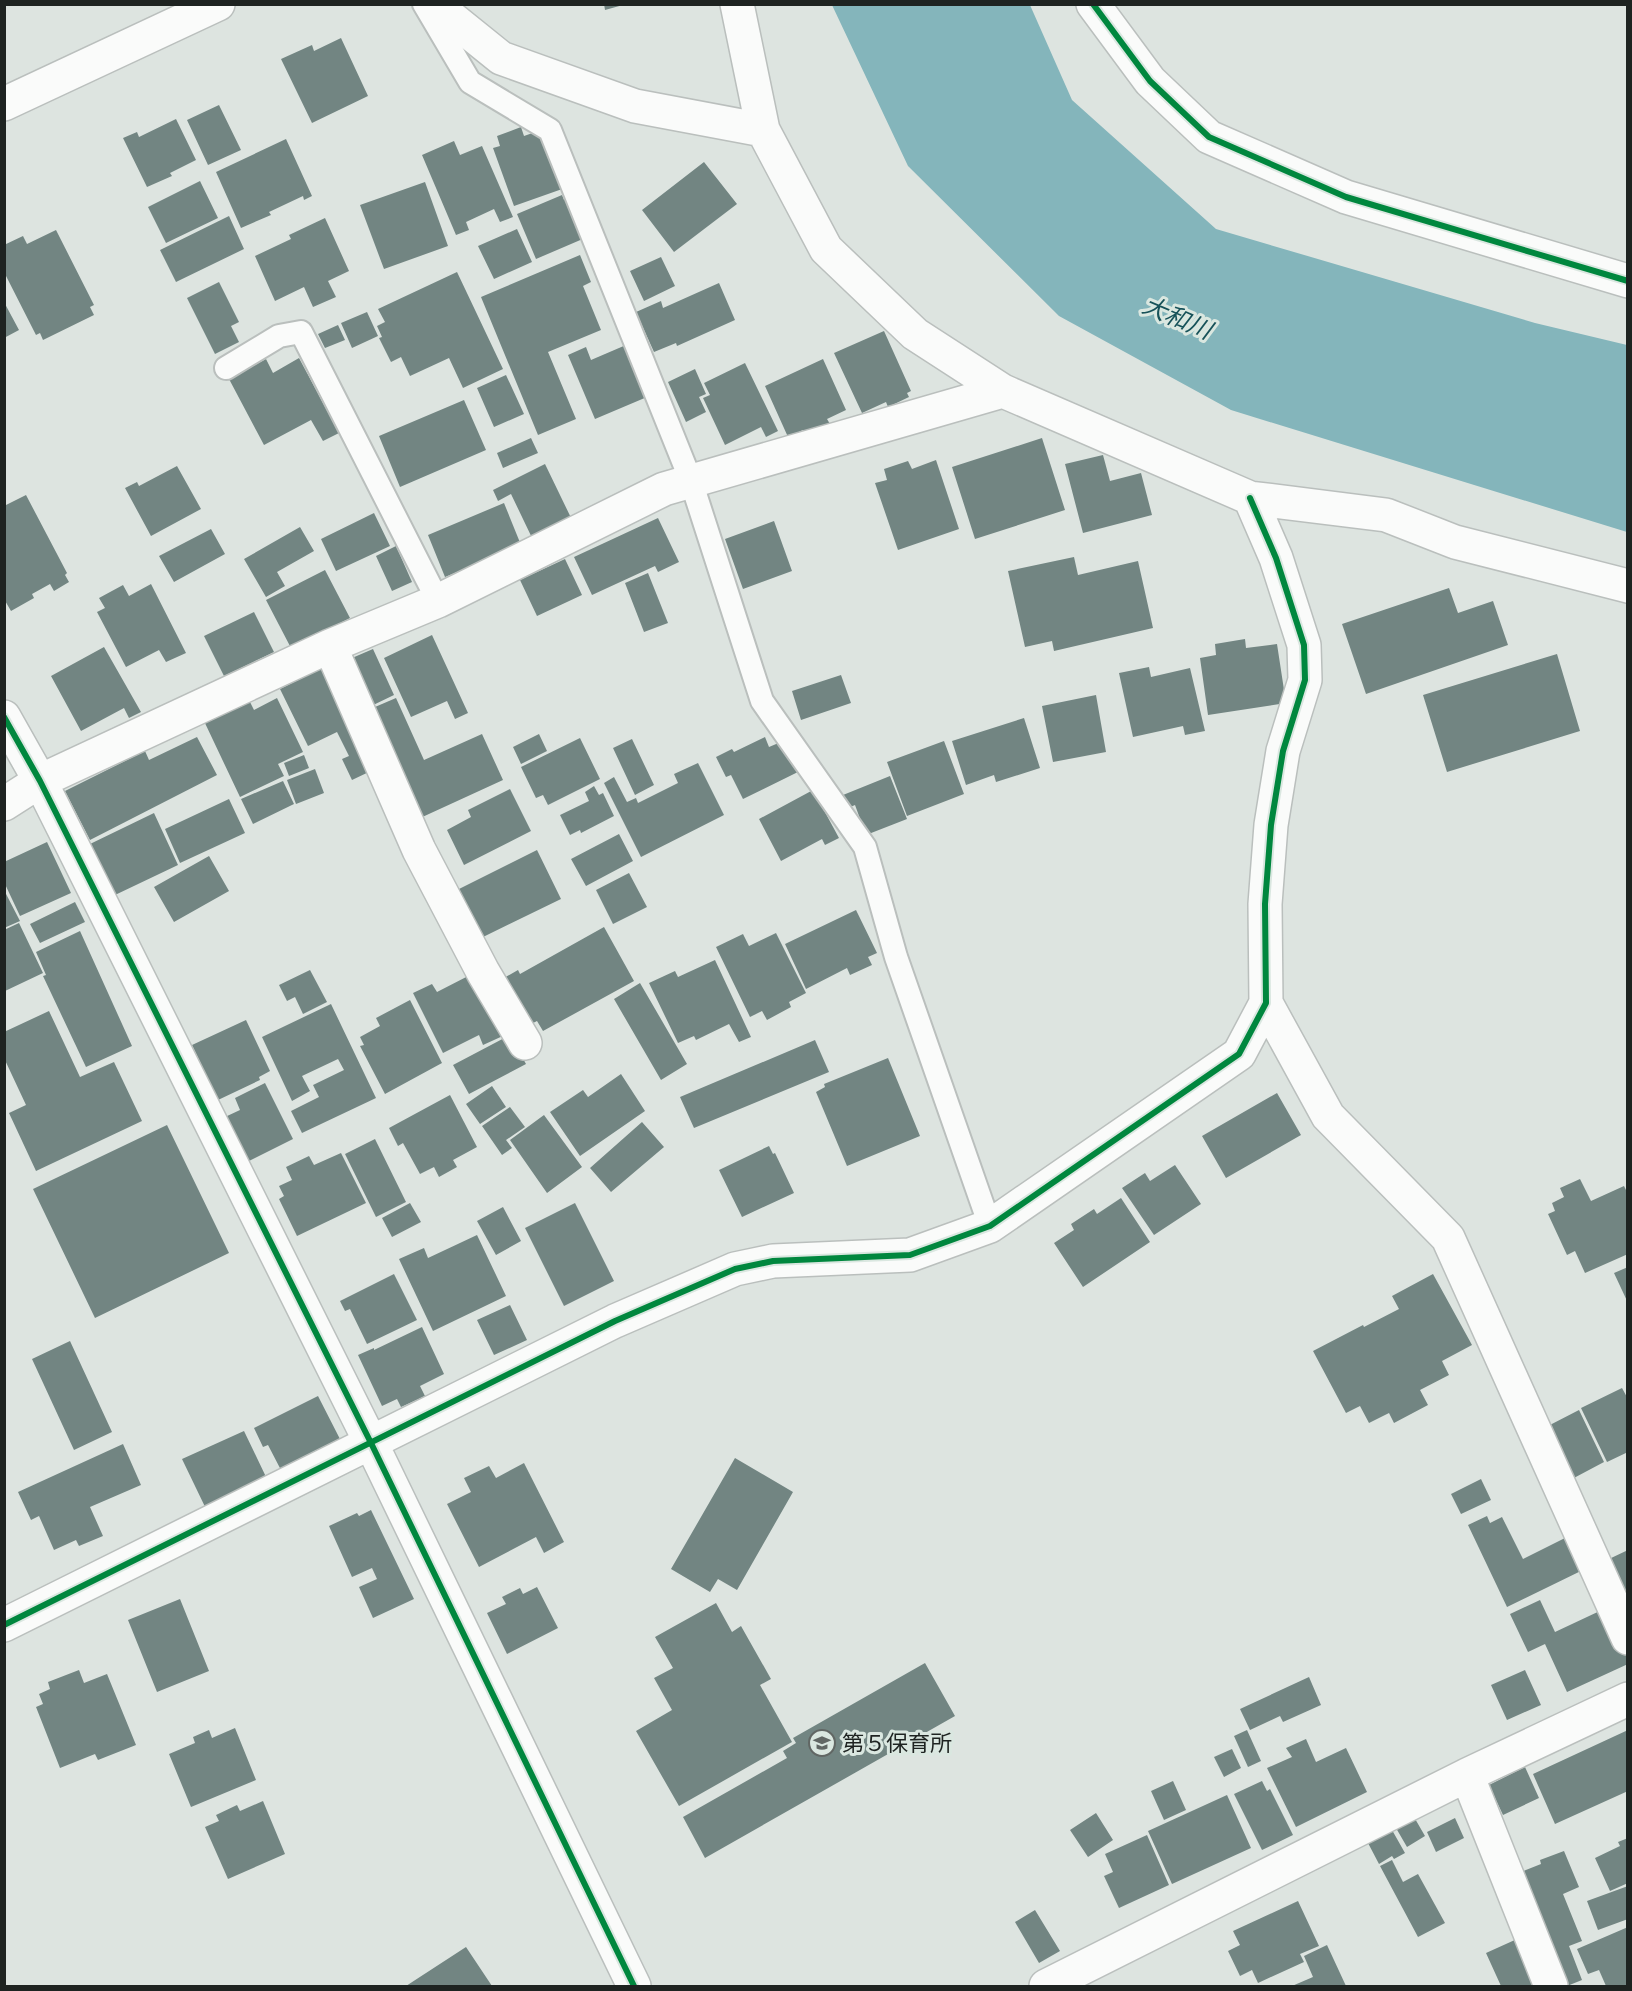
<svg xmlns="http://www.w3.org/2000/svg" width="1632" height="1991" font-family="Mulish,'Noto Sans JP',sans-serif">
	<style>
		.water { fill: #84b5bb }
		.building { fill: #728582 }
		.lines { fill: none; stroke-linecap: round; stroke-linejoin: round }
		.service-casing { stroke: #babfbd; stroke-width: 26 }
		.minor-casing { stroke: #babfbd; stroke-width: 36 }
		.service { stroke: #fafbfa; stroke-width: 22 }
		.minor { stroke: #fafbfa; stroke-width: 33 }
		.cycleway-casing { stroke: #dae7e0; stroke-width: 10 }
		.cycleway { stroke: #00873e; stroke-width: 6 }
		.labels { text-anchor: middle; stroke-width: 6; stroke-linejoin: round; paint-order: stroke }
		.poi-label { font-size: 22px; fill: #1e2321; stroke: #dae7e0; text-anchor: start }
		.water-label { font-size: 24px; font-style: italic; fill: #175259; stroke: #dae7e0 }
	</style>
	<rect width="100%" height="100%" fill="#dde4e0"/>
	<path class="water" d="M832,5H1030L1072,100L1216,229L1535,323L1627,345V532L1231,410L1059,316L908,166Z"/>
	<path class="building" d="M604,4H623V5L605,10Z
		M341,38L368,96L312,123L281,59L312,45L314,51Z
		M219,105L241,150L208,165L187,120Z
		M176,119L196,160L170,173L172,176L147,187L123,138L137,132L139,137Z
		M521,127L524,136L544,129L565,188L514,206L493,148L500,146L497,136Z
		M286,139L312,196L304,200L303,196L269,212L271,215L241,228L216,172Z
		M454,141L460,155L482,146L513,217L500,222L494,209L466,222L469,230L456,235L422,155Z
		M704,162L737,204L674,252L642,210Z
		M200,181L218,218L166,243L148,207Z
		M425,182L448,246L384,269L360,205Z
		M562,195L564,200L568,198L585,238L536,259L517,214Z
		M229,216L244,249L176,282L160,250Z
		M325,218L349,271L328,281L336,297L313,307L304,287L275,301L255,256L291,239L289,235Z
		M517,229L532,262L494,279L478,246Z
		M56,230L94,305L90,307L94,315L43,340L40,333L36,335L4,272V245L23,236L27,244Z
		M580,255L591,282L583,286L601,330L548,352L576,419L538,435L481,297Z
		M661,257L675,286L644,301L630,271Z
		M457,272L503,369L463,388L449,358L410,376L401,357L391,362L379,338L382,337L377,326L385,322L378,309Z
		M219,282L239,322L231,326L239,342L215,354L187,298Z
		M719,283L735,320L677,346L676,343L654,352L636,312L661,301L663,308Z
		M4,302L19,330L4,338Z
		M367,312L378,336L352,348L341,323Z
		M338,325L345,340L325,348L318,334Z
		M884,331L911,391L907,393L909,397L888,407L886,402L862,413L834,353Z
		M626,345L647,397L595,419L568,355L586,347L591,360Z
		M299,358L339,433L323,441L311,420L264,445L229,379L266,359L273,373Z
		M823,359L846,410L827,419L830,424L805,434L803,430L788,437L765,386Z
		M745,363L778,431L766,437L761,427L725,445L703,398L710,395L704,383Z
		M695,369L706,394L699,397L706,412L686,422L668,382Z
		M506,375L524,414L494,427L477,388Z
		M464,400L486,450L400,487L379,436Z
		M531,438L538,453L503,468L497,453Z
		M1042,438L1065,510L975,539L952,467Z
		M1103,455L1110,481L1141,473L1152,515L1083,533L1065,464Z
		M936,460L959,529L898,550L875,483L887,480L884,469L908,461L912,469Z
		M545,464L574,524L534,542L511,494L498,501L493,490Z
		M177,466L201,509L151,536L125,488L137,482L139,486Z
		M26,495L67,573L65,575L69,582L54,591L50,584L32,594L34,598L11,611L4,599V506Z
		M504,503L521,545L445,577L428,535Z
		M374,513L390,546L336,571L321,539Z
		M658,518L679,562L658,572L655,566L592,595L574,557Z
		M774,521L792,571L743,589L725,539Z
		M300,527L314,551L277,572L285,586L266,597L244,559Z
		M211,529L225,554L174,582L159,556Z
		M396,546L412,582L392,591L376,556Z
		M1074,557L1078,575L1138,561L1153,628L1054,651L1052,641L1025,647L1008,571Z
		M565,559L582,595L537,616L520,580Z
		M325,570L350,618L291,648L266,600Z
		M648,573L668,623L644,632L625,583Z
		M151,584L186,653L166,662L159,650L126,667L97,612L105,608L99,598L123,585L129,596Z
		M1449,588L1458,613L1493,601L1508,645L1366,694L1342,624Z
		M254,612L274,652L224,676L204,636Z
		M432,635L468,713L455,719L447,701L411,717L384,658Z
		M1245,639L1246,648L1277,644L1286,703L1208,715L1200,658L1216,655L1215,644Z
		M104,647L141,712L129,718L124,708L81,731L51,676Z
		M373,649L394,695L367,708L345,661Z
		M1557,654L1580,731L1447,772L1423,695Z
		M1149,667L1151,677L1190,668L1205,731L1185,735L1183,726L1133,737L1119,673Z
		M322,668L373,770L352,780L342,759L349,756L337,732L308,746L280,689Z
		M841,675L851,703L801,720L792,691Z
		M1096,695L1106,752L1053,762L1042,706Z
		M277,698L303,752L278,764L284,776L240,797L204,721L237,705L238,708L250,702L254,710Z
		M396,698L424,760L482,734L503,780L418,819L368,710Z
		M1024,718L1040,768L996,782L994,775L966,785L952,741Z
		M539,734L547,751L521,764L513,747Z
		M197,737L217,775L90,840L65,791L145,751L149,760Z
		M765,737L769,747L788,739L802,770L743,799L731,775L726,777L716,757L732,749L734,752Z
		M580,738L600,779L548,805L543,795L536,798L521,767Z
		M632,739L654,785L635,795L613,748Z
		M944,741L964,794L907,816L887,762Z
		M304,755L309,768L289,776L284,763Z
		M698,763L724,815L641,857L604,783L614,777L627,802L636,798L638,803L678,783L674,774Z
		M315,769L324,793L296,804L287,780Z
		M890,776L907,819L866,835L855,805L848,808L843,795Z
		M283,781L294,804L253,824L241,799Z
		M594,786L599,795L603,793L614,816L581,833L580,830L570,835L560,815L589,801L585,792Z
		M510,789L531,831L464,865L447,830L471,817L468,810Z
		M813,790L839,838L825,845L822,839L781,861L759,819Z
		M229,799L245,833L180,863L165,829Z
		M154,813L178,865L115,895L90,844Z
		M619,834L633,861L586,886L571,859Z
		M47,842L71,893L20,916L4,882V862Z
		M537,850L561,899L481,938L457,890Z
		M209,856L229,891L174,922L154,887Z
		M629,873L647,907L613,924L596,890Z
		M4,890L20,921L4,928Z
		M75,902L85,922L40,943L30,924Z
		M856,910L877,953L868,957L872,965L850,975L847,968L806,989L785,944Z
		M19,923L43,973L5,991L4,930Z
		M604,927L634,981L543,1031L537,1021L527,1026L502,979L518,970L520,974Z
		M80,931L132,1046L86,1067L43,976L46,975L36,952Z
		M776,933L806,993L789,1002L791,1007L767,1020L762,1011L750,1017L716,947L743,934L749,946Z
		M715,960L751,1037L739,1042L729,1024L696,1040L694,1036L678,1043L649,983L675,971L678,977Z
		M310,970L327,1002L303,1014L295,997L287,1001L279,985Z
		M474,973L505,1035L483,1045L479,1035L443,1053L413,993L432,984L437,992Z
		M640,983L687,1064L661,1080L614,999Z
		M410,1000L442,1063L385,1094L360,1046L364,1045L360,1037L380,1026L376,1018Z
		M331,1004L376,1098L302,1133L291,1111L319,1097L313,1085L344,1070L338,1059L302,1076L310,1091L292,1101L262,1037Z
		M49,1011L80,1077L114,1062L142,1121L36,1171L9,1113L26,1105L4,1058V1032Z
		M246,1020L270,1071L259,1077L260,1080L218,1100L192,1045Z
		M510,1035L526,1064L469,1094L453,1065Z
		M815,1040L829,1072L694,1128L680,1097Z
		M888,1058L920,1136L847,1166L816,1092L825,1087L824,1084Z
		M621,1074L645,1111L580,1156L550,1112L583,1090L588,1097Z
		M265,1083L293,1139L247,1162L225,1117L240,1110L235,1098Z
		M492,1086L506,1107L480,1124L466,1104Z
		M1277,1093L1301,1135L1226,1178L1202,1136Z
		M450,1095L477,1147L453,1160L457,1167L439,1177L434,1167L420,1174L403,1143L398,1146L389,1128Z
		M510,1107L525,1127L506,1140L512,1148L502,1155L482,1126Z
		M544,1115L582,1167L547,1193L510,1140Z
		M642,1122L664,1147L611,1192L590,1168Z
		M167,1125L229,1253L95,1318L33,1189Z
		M375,1139L406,1202L376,1217L345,1154Z
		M769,1146L773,1154L775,1153L794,1193L742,1217L719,1170Z
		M341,1153L366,1203L297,1236L279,1199L284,1196L279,1186L292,1180L286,1167L309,1156L314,1165Z
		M1175,1165L1201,1204L1154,1235L1122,1188L1145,1173L1150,1181Z
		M1580,1179L1591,1201L1624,1186L1628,1194V1254L1585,1273L1575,1251L1567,1255L1548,1214L1555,1211L1552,1203L1564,1197L1560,1188Z
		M1121,1198L1150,1242L1083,1287L1054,1243L1074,1230L1071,1224L1094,1209L1097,1214Z
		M410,1203L421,1222L392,1237L382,1218Z
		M575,1203L614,1281L564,1306L525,1228Z
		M503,1207L521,1241L496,1255L477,1221Z
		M477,1235L506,1296L433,1331L399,1259L424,1248L428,1258Z
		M1628,1267V1303L1614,1273Z
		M394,1274L417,1320L367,1344L350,1309L345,1311L340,1301Z
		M1433,1274L1472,1345L1442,1361L1449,1375L1420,1390L1428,1405L1394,1423L1389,1413L1369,1423L1360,1406L1346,1413L1313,1351L1363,1325L1364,1327L1399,1309L1392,1296Z
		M510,1305L527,1340L494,1355L477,1320Z
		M422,1327L444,1374L420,1386L425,1396L401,1407L397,1399L382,1406L358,1355L374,1348V1350Z
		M70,1341L112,1432L74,1450L32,1359Z
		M1622,1388L1628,1399V1452L1607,1462L1581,1408Z
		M318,1396L342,1443L282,1472L268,1445L263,1447L254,1428Z
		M1579,1410L1604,1462L1572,1479L1546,1427Z
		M244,1431L267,1479L208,1513L182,1459Z
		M123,1444L141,1485L90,1507L103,1536L79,1546L76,1540L54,1550L39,1516L31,1520L18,1492Z
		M735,1458L793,1492L737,1590L718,1579L710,1592L671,1569Z
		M524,1463L564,1542L544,1553L536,1537L479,1567L447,1504L471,1492L464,1478L489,1466L496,1478Z
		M1481,1479L1491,1500L1461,1514L1451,1494Z
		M371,1510L414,1599L373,1618L359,1587L377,1579L372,1568L352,1577L329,1526L357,1513L359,1516Z
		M1487,1516L1490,1523L1502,1517L1523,1559L1569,1536L1585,1569L1507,1607L1468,1525Z
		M1628,1550V1596L1609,1559Z
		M537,1587L558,1628L507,1654L487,1613L506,1604L502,1597L520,1588L523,1594Z
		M180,1599L209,1671L157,1692L128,1620Z
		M1540,1600L1555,1632L1604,1609L1628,1658V1664L1567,1692L1545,1644L1528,1652L1510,1614Z
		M716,1603L732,1632L741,1626L771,1679L760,1685L792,1742L679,1806L636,1731L672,1710L654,1678L673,1668L655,1637Z
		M925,1663L955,1716L705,1858L683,1817L787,1758L783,1751L796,1743L793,1738Z
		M79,1670L84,1683L107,1674L136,1745L98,1760L95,1754L60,1768L36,1707L43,1704L39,1694L50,1689L48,1682Z
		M1525,1670L1541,1705L1507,1720L1491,1685Z
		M1309,1677L1321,1705L1283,1722L1280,1716L1250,1730L1240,1709Z
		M235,1728L256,1780L191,1807L169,1754L195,1743L193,1737L209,1730L212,1738Z
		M1247,1730L1261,1761L1248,1767L1234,1736Z
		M1628,1730V1791L1555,1824L1533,1774Z
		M1306,1739L1316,1762L1346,1748L1367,1792L1296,1827L1267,1768L1292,1757L1286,1748Z
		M1232,1749L1241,1768L1224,1777L1214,1757Z
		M1525,1767L1539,1798L1503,1815L1489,1785Z
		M1173,1781L1186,1810L1164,1820L1151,1791Z
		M1262,1781L1267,1791L1270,1789L1293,1835L1262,1850L1234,1794Z
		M1227,1795L1251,1848L1172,1884L1148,1831Z
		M263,1801L285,1854L228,1879L205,1827L219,1821L216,1815L237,1805L240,1811Z
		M1096,1813L1113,1840L1088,1857L1070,1830Z
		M1414,1817L1425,1836L1407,1847L1396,1828Z
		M1455,1818L1464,1838L1436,1852L1427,1832Z
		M1392,1830L1405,1853L1394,1859L1392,1856L1379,1864L1368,1843Z
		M1147,1835L1169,1885L1119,1908L1104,1876L1113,1872L1105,1854Z
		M1628,1838V1883L1610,1891L1595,1858L1620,1846L1618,1842Z
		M1564,1851L1579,1887L1563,1894L1582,1941L1569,1946L1582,1980L1567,1986L1521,1872L1541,1864L1540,1860Z
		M1392,1860L1403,1882L1418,1874L1445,1923L1418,1937L1380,1866Z
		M1628,1886V1919L1598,1930L1587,1901Z
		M1298,1901L1319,1946L1300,1954L1304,1962L1258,1983L1252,1970L1240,1976L1228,1951L1240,1945L1233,1931Z
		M1035,1910L1060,1951L1039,1963L1015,1922Z
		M1628,1927V1986H1606L1599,1970L1588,1974L1577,1949Z
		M1517,1939L1536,1983L1529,1986H1501L1486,1953Z
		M1327,1945L1346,1986H1292L1313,1977L1304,1956Z
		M466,1947L492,1986H406Z"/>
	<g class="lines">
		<defs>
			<path id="service" d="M424,4L470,82L550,130L691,481L762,701L865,847L896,957L990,1226
				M226,368L279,336L301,332L438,601"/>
			<path id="minor" d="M434,4L501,58L635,106L763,130L826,249L915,334L1003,391L1250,498L1386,515L1455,542L1628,586
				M737,4L763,130
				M1093,4L1150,81L1209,137L1346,197L1628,281
				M4,104L218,4
				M330,646L419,850L483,972L525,1043
				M4,717L40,781L371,1443L634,1986
				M4,804L40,781L330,646L438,601L664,489L1003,391
				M1266,1003L1328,1116L1448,1238L1628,1638
				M4,1625L615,1321L735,1269L773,1261L910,1255L990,1226L1239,1054L1266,1003L1265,904L1271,825L1283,751L1305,680L1304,645L1276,558L1250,498
				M1467,1775L1551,1986
				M1046,1986L1467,1775L1628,1699"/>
		</defs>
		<use href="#service" class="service-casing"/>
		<use href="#minor" class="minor-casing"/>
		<use href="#service" class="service"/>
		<use href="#minor" class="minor"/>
		<defs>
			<path id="cycleway" d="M1093,4L1150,81L1209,137L1346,197L1628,281
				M4,717L40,781L371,1443L634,1986
				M4,1625L615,1321L735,1269L773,1261L910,1255L990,1226L1239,1054L1266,1003L1265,904L1271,825L1283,751L1305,680L1304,645L1276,558L1250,498"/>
		</defs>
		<use href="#cycleway" class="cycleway-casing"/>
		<use href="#cycleway" class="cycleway"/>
	</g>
	<defs>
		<symbol id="school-ring" viewBox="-11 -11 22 22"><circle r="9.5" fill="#dae7e0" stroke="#616764" stroke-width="1.5"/><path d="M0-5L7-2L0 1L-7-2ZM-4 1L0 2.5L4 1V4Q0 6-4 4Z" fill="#616764"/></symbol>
	</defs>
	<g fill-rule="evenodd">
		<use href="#school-ring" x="807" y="1728" width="30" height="30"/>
	</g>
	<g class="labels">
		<g class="poi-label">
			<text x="842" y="1751">第５保育所</text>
		</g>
		<g class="water-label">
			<text transform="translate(1177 318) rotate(23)" y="8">大和川</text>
		</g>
	</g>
	<rect width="1632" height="1991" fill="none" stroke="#1e2321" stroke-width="12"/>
</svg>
